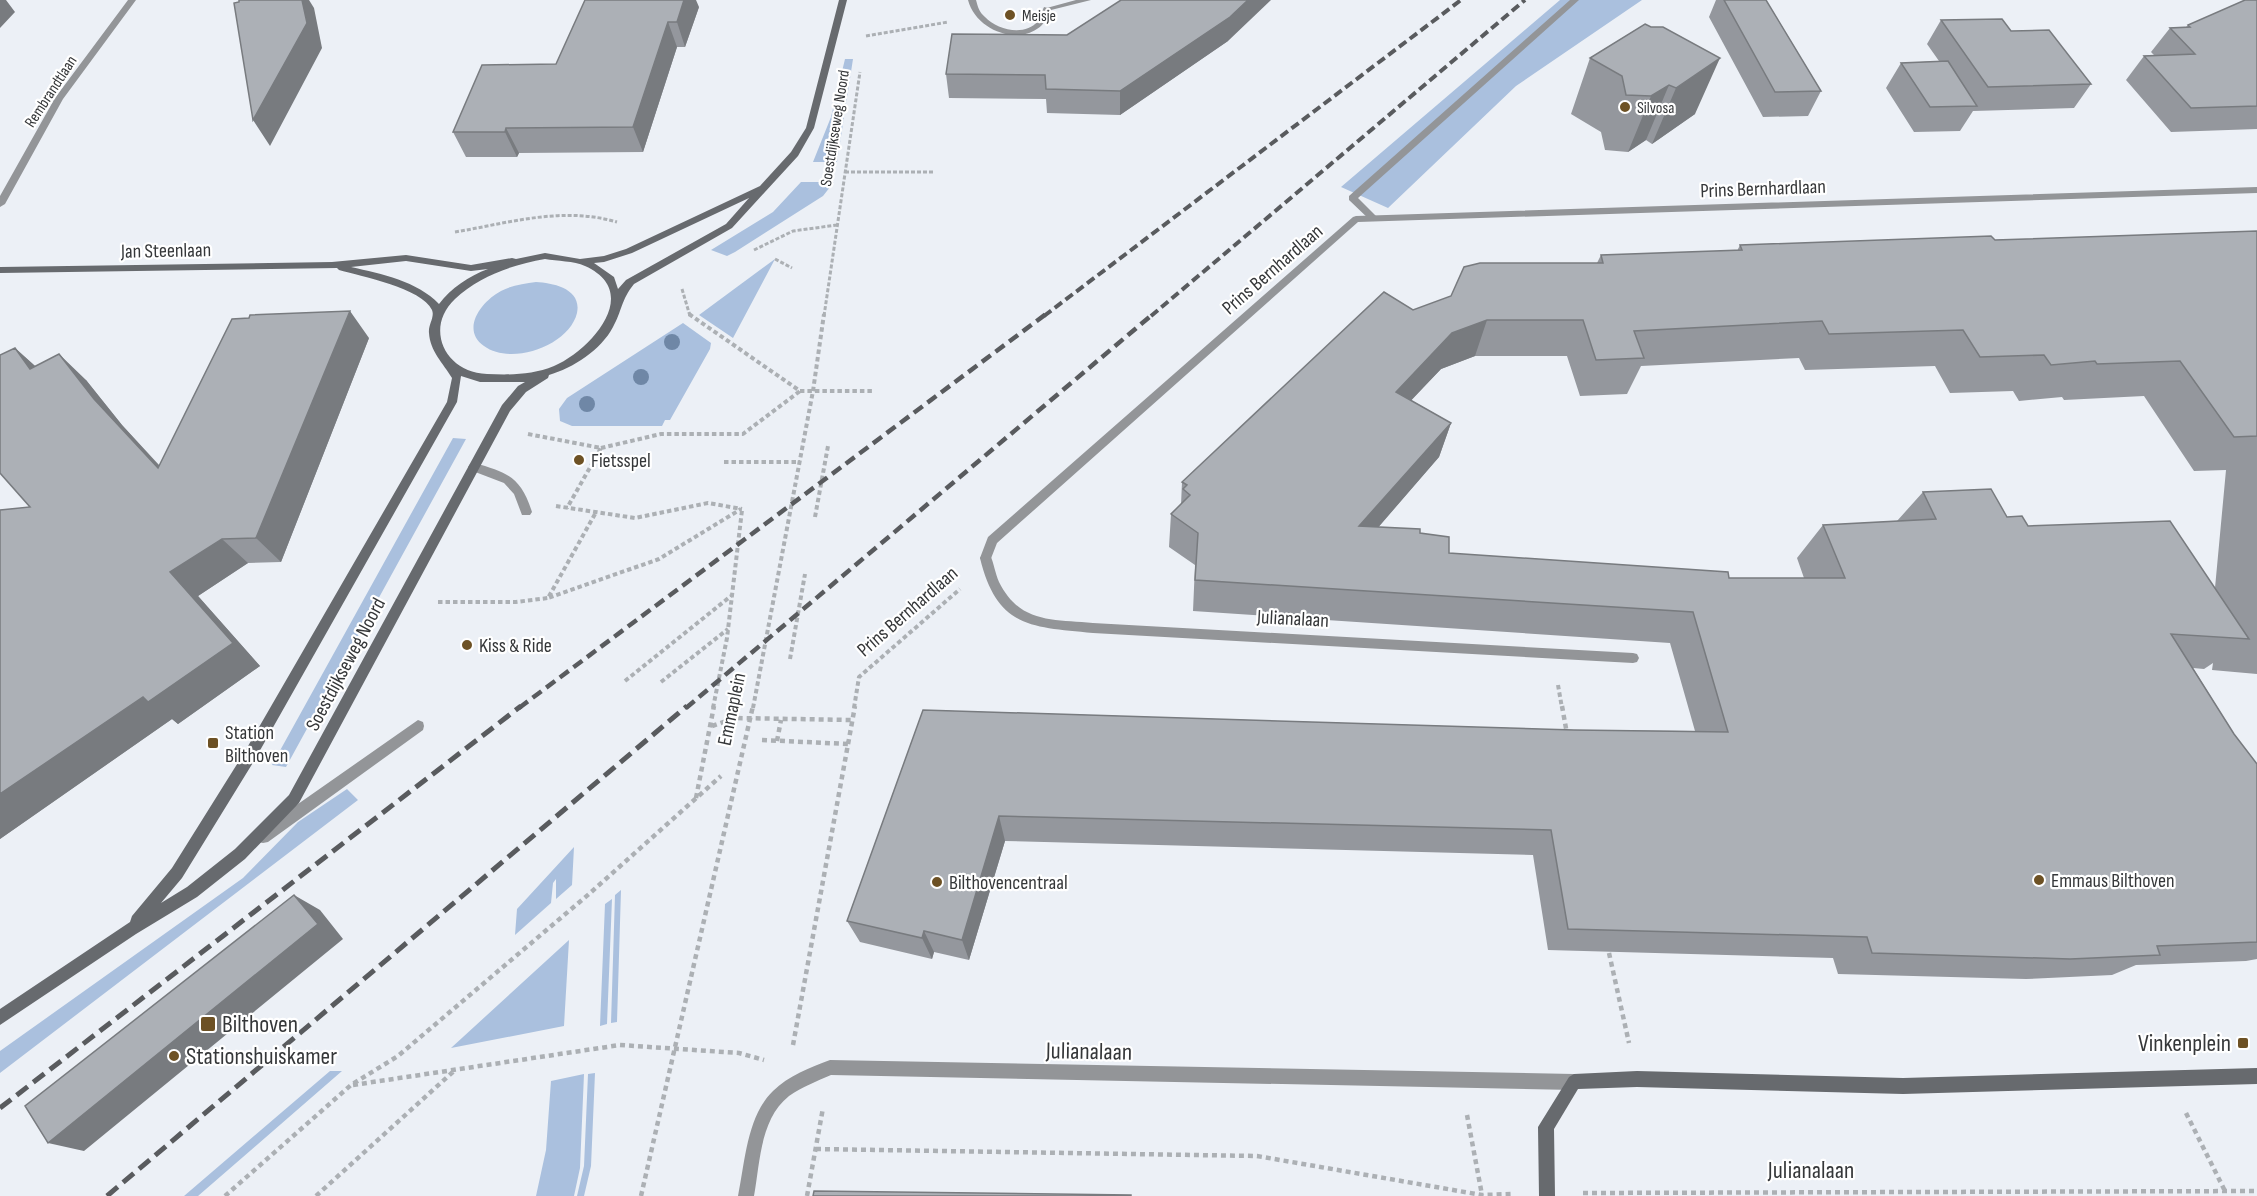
<svg xmlns="http://www.w3.org/2000/svg" width="2257" height="1196" font-family="'Sofia Sans Condensed',sans-serif">
	<style>
		.green { fill: #aac0de }
		.lines { fill: none; stroke-linecap: round; stroke-linejoin: round }
		.path-far2 { stroke: #acb0b4; stroke-width: 3; stroke-dasharray: 4 2; stroke-linecap: butt }
		.path-far1 { stroke: #acb0b4; stroke-width: 4; stroke-dasharray: 4.5 3; stroke-linecap: butt }
		.path { stroke: #acb0b4; stroke-width: 4.5; stroke-dasharray: 5 4; stroke-linecap: butt }
		.lane { fill: #939598; fill-rule: evenodd }
		.street { fill: #939598; fill-rule: evenodd }
		.secondary { fill: #676a6e; fill-rule: evenodd }
		.rail-far2 { stroke: #595b5e; stroke-width: 4; stroke-dasharray: 9 4.5; stroke-linecap: butt }
		.rail-far1 { stroke: #595b5e; stroke-width: 4.5; stroke-dasharray: 11 6; stroke-linecap: butt }
		.rail { stroke: #595b5e; stroke-width: 5; stroke-dasharray: 14 7; stroke-linecap: butt }
		.tree { fill: #6f87a6 }
		.wall { fill: #94979d; fill-rule: evenodd }
		.shaded-wall { fill: #787b7f }
		.building { fill: #acb0b6; stroke: #787b7f; stroke-width: 1.5 }
		.poi-dot { fill: #6d5124; stroke: #fff; stroke-width: 2 }
		.labels { text-anchor: middle; stroke-width: 4.5; stroke-linejoin: round; paint-order: stroke }
		.far-poi-label { font-size: 16px; fill: #353739; stroke: #fff; text-anchor: start }
		.far-street-label { font-size: 16px; fill: #353739; stroke: #fff }
		.street-label { font-size: 20px; fill: #353739; stroke: #fff }
		.poi-label { font-size: 20px; fill: #353739; stroke: #fff; text-anchor: start }
		.near-poi-label { font-size: 24px; fill: #353739; stroke: #fff; text-anchor: start }
		.near-street-label { font-size: 24px; fill: #353739; stroke: #fff }
	</style>
	<rect width="100%" height="100%" fill="#ecf0f6"/>
	<path class="green" d="M1560,0H1642L1516,86L1388,208L1341,187Z
		M845,59H853L837,162H813L831,117Z
		M801,182H834L823,196L735,252L727,256L711,250L773,212Z
		M775,259L733,338L699,315Z
		M536,282C554,283 582,289 577,313C569,346 511,366 484,346C460,329 482,301 501,291C512,285 524,284 536,282Z
		M683,323L711,343L710,349L670,420H665L662,426H572L560,421L559,409L567,398Z
		M453,438L466,439L286,767L272,765Z
		M347,789L358,800L0,1073V1051L243,878L298,822Z
		M574,847L572,885L556,899V879L553,883L551,903L515,935L517,909Z
		M621,890L617,1022L611,1023L615,895Z
		M612,899L607,1024L600,1026L605,904Z
		M569,940L564,1026L451,1048Z
		M330,1071H342L198,1196H184Z
		M595,1073L591,1166L584,1196H577L584,1166L588,1074Z
		M584,1074L580,1168L574,1196H536L546,1150L551,1081Z"/>
	<g class="lines">
		<path class="path-far2" d="M866,36L948,22
			M845,172H935
			M455,232C509,223 562,206 617,222
			M754,250L793,231L837,225
			M775,259L792,268
			M682,289L690,316
			M824,316L860,72"/>
		<path class="path-far1" d="M689,314L800,391H874
			M528,434L601,448L567,508
			M601,448L661,434H743L800,391
			M724,462H800
			M556,506L635,518L708,503L742,509
			M595,514L548,598L659,559L741,509
			M815,517L828,446
			M438,602H516L548,598
			M790,659L805,574
			M625,681L731,596
			M661,682L728,629
			M1558,685L1562,708
			M713,708L727,638L742,510
			M753,708L813,391L824,314
			M854,708L859,677L960,589"/>
		<path class="path" d="M1562,706L1567,734
			M712,726L735,718L852,720
			M762,740L848,744
			M777,741L781,720
			M696,798L714,706
			M1609,953L1629,1043
			M793,1045L855,706
			M353,1085L620,1045L739,1053L764,1060
			M2186,1113L2226,1193
			M1467,1115L1482,1195
			M816,1149L1257,1156L1482,1195L1512,1194
			M1583,1193L2257,1191
			M225,1196L351,1085L398,1056L589,894L721,776
			M316,1196L455,1070
			M641,1196L753,706
			M807,1196L823,1108"/>
		<path class="lane" d="M968,0H976C978,7 979,12 985,17C997,30 1025,37 1038,21C1041,17 1042,11 1044,7L1051,9C1039,51 978,38 968,0Z
			M1570,0H1579L1358,198L1377,217V221H1371L1349,200V196Z
			M474,463C507,472 521,477 532,512L530,515H522L514,494L504,483L470,470L468,467L470,464Z
			M986,553L990,555C994,563 995,573 999,582C1020,624 1053,619 1093,623L1633,653L1637,654L1639,658L1637,662L1633,663L1093,633C1031,627 997,628 980,558L982,555Z
			M418,720L423,722L424,726L423,730L268,842L263,843L258,842L256,837L258,832Z"/>
		<path class="street" d="M128,0H136L63,99L5,204L0,207V196L55,98Z
			M1076,0H1091L1047,11L1043,9Z
			M2257,187V193L1358,222L997,543L990,561H982L980,558L988,537L1353,217L1356,216Z
			M830,1060L1574,1074L1579,1077L1582,1082L1579,1087L1574,1090L831,1075C817,1081 802,1087 789,1096C760,1119 760,1163 754,1196H738C745,1162 747,1116 773,1091C788,1076 811,1067 830,1060Z"/>
		<path class="secondary" d="M839,0H847L814,128L798,156L732,228L634,284C621,300 622,311 613,327C601,350 573,368 549,375L548,378L526,392L510,411L299,803L245,859L197,897L136,934L0,1025V1009L130,922L132,916L172,868L244,753L447,402L452,378C443,363 430,351 429,333C428,325 435,317 432,310C422,288 360,276 339,270L337,268L0,273V267L332,262L406,255L471,265L512,258L516,259L545,253L580,259L604,256L626,249L760,186L791,152L806,128ZM749,198L726,224L626,280L618,289L614,277L594,263L604,262L632,253ZM545,259C557,261 574,261 585,266C643,292 591,350 554,366C532,375 510,375 487,374C445,373 424,328 455,299C479,276 512,265 545,259ZM406,261L471,271L488,269C469,276 451,288 439,304C417,281 382,274 351,267ZM461,376L480,382H525L518,386L502,405L289,795L235,849L187,887L161,903L182,878L254,761L457,402Z
			M2257,1068V1084L1903,1094L1637,1087L1578,1089L1554,1129L1555,1196H1539L1538,1127L1569,1077L1574,1074L1637,1071L1903,1078Z"/>
		<path class="rail-far2" d="M1044,316L1461,0
			M1151,316L1525,0"/>
		<path class="rail-far1" d="M519,708L1046,314
			M686,708L1153,314"/>
		<path class="rail" d="M0,1108L521,706
			M107,1196L687,706"/>
	</g>
	<g class="tree">
		<circle cx="672" cy="342" r="8"/>
		<circle cx="641" cy="377" r="8"/>
		<circle cx="587" cy="404" r="8"/>
	</g>
	<path class="wall" d="M1716,0H1766L1821,91L1808,116L1763,117L1709,17Z
		M2257,0V129L2171,132L2126,80L2144,56L2154,55L2151,52L2170,28L2186,27L2188,25Z
		M699,7L685,47H677L643,152L519,153L517,157H466L453,132L556,64Z
		M1941,20L2011,31L2091,84L2074,108L1973,111L1960,131L1914,132L1886,88L1901,63L1939,61L1927,44Z
		M1645,24L1695,114L1652,144L1646,140L1628,152L1605,150L1601,132L1571,114L1590,58Z
		M1067,35L1228,41L1120,115L1047,113L1046,99L949,98L946,74Z
		M2257,231V674L2212,670L2213,663L2204,669L2193,668L2234,734L2257,764V959L2246,961L2136,965L2112,975L2026,979L1838,974L1833,958L1548,950L1533,855L1005,841L969,960L934,952L932,959L860,942L847,921L923,710L1574,730L1695,731L1670,643L1193,611L1195,565L1169,547L1171,514L1181,505L1182,482L1413,310L1597,263L1601,255L1737,251L1740,245L1995,240ZM1475,356H1567L1580,396L1627,394L1641,366L1799,358L1805,370L1935,366L1950,393L2013,391L2019,401L2062,397L2064,400L2144,396L2194,471L2226,470L2215,588L2028,526L2007,517L1923,492L1897,521L1823,525L1797,558L1804,578H1729L1449,553L1420,533L1378,527L1439,457L1451,423L1411,400L1441,369Z
		M369,338L281,562L248,563L198,596L260,666L178,724L172,719L0,839V510L30,507L15,348L35,366L86,380L122,425L160,466Z"/>
	<path class="shaded-wall" d="M0,0H6L15,12L0,28Z
		M302,0H309L314,8L322,48L270,146L253,120Z
		M684,0H696L699,7L685,47L677,22Z
		M1248,0H1271L1228,41L1120,115V91Z
		M668,22L677,47L643,152L633,127Z
		M1720,58L1695,114L1652,144L1676,88Z
		M1669,85L1646,140L1628,152L1651,96Z
		M506,128L519,153L517,157L505,132Z
		M350,311L369,338L281,562L256,538Z
		M1487,320L1475,356L1441,369L1386,427L1396,392L1452,333Z
		M15,348L44,374L30,369Z
		M59,354L86,380L122,425L185,494L158,468L94,399Z
		M1451,423L1439,457L1351,559L1359,526Z
		M222,539L248,563L198,596L260,666L178,724L172,719L0,839V794L143,697L170,572Z
		M999,816L1005,841L969,960L962,940Z
		M294,895L320,910L343,939L84,1151L48,1143Z
		M924,931L934,952L932,959L922,938Z"/>
	<path class="building" d="M239,0H302L307,23L253,120L234,3L239,2Z
		M585,0H684L677,22H668L633,127L506,128L505,132H453L482,65L556,64Z
		M1121,0H1248L1230,17L1120,91L1046,89L1045,75L946,74L952,34L1067,35Z
		M1724,0H1766L1821,91L1775,92Z
		M2245,0H2257V106L2191,108L2144,56L2195,54L2170,28L2190,27L2188,25Z
		M2002,19L2011,31L2049,30L2091,84L1988,87L1941,20Z
		M1645,24L1651,27H1663L1720,58L1676,88L1669,85L1651,96L1626,95L1622,76L1590,58Z
		M1948,61L1977,106L1930,107L1901,63Z
		M2257,231V436L2234,437L2180,361L2097,364L2095,361L2051,365L2044,355L1980,357L1963,330L1829,334L1822,321L1634,331L1644,358L1596,360L1583,320H1487L1452,333L1396,392L1451,423L1359,526L1420,529V533L1449,537V553L1728,572L1729,578H1845L1823,525L1936,519L1923,492L1991,489L2007,517L2022,516L2028,526L2170,521L2249,639L2171,634L2234,734L2257,764V942L2157,946L2160,955L2070,959L1872,953L1867,937L1568,929L1551,830L999,816L962,940L924,931L922,938L847,921L923,710L1574,730L1728,732L1693,612L1195,580L1198,533L1171,514L1190,495L1183,489L1187,485L1182,482L1384,292L1413,310L1451,296L1464,267L1480,263H1603L1601,255L1742,250L1740,245L1991,236L1995,240Z
		M350,311L256,538L222,539L170,572L233,643L148,702L143,697L0,794V510L30,507L0,473V355L15,348L30,369L59,354L94,399L158,468L232,319L249,318L250,315Z
		M294,895L318,924L48,1143L25,1106Z
		M814,1191L1131,1195V1196H813Z"/>
	<g class="poi-dot">
		<circle cx="1010" cy="15" r="6"/>
		<circle cx="1625" cy="107" r="6"/>
		<circle cx="579" cy="460" r="6"/>
		<circle cx="467" cy="645" r="6"/>
		<rect x="207" y="737" width="12" height="12" rx="3"/>
		<circle cx="2039" cy="880" r="6"/>
		<circle cx="937" cy="882" r="6"/>
		<rect x="200" y="1016" width="16" height="16" rx="3"/>
		<rect x="2237" y="1037" width="12" height="12" rx="3"/>
		<circle cx="174" cy="1056" r="6"/>
	</g>
	<g class="labels">
		<g class="far-poi-label">
			<text x="1022" y="21">Meisje</text>
			<text x="1637" y="113">Silvosa</text>
		</g>
		<g class="far-street-label">
			<text transform="translate(50 91) rotate(-57)" y="6">Rembrandtlaan</text>
			<text transform="translate(834 128) rotate(-81)" y="6">Soestdijkseweg Noord</text>
		</g>
		<g class="street-label">
			<text transform="translate(1763 188) rotate(-2)" y="7">Prins Bernhardlaan</text>
			<text transform="translate(166 250) rotate(-1)" y="7">Jan Steenlaan</text>
			<text transform="translate(1272 269) rotate(-41)" y="7">Prins Bernhardlaan</text>
			<text transform="translate(907 611) rotate(-41)" y="7">Prins Bernhardlaan</text>
			<text transform="translate(1293 618) rotate(3)" y="7">Julianalaan</text>
			<text transform="translate(345 664) rotate(-62)" y="7">Soestdijkseweg Noord</text>
			<text transform="translate(731 709) rotate(-78)" y="7">Emmaplein</text>
		</g>
		<g class="poi-label">
			<text x="591" y="467">Fietsspel</text>
			<text x="479" y="652">Kiss &amp; Ride</text>
			<text x="225" y="739">Station<tspan x="225" dy="23">Bilthoven</tspan></text>
			<text x="2051" y="887">Emmaus Bilthoven</text>
			<text x="949" y="889">Bilthovencentraal</text>
		</g>
		<g class="near-poi-label">
			<text x="222" y="1032">Bilthoven</text>
			<text x="2231" y="1051" text-anchor="end">Vinkenplein</text>
			<text x="186" y="1064">Stationshuiskamer</text>
		</g>
		<g class="near-street-label">
			<text transform="translate(1089 1051) rotate(1)" y="8">Julianalaan</text>
			<text x="1811" y="1178">Julianalaan</text>
		</g>
	</g>
</svg>
